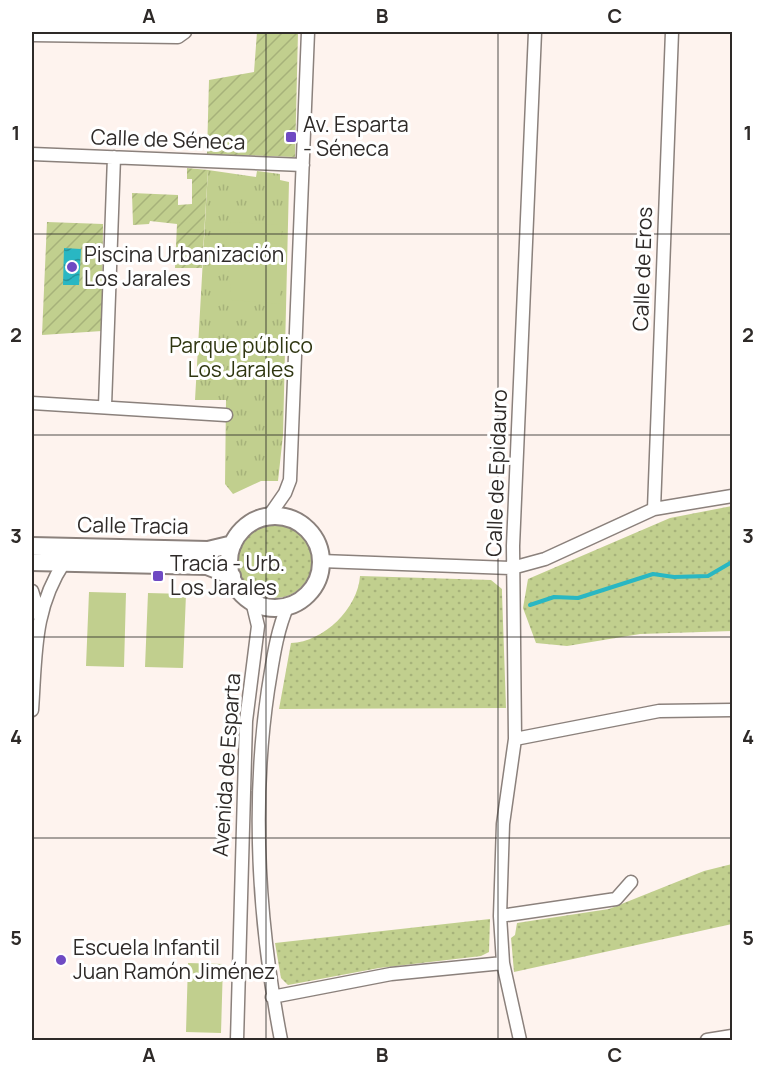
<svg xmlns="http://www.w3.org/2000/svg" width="764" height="1072" font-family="Manrope,sans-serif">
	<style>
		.grass { fill: url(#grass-dots) }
		.park { fill: url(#park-tufts) }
		.garden { fill: url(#garden-furrows) }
		.pitch { fill: #c1cf8e }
		.water { fill: url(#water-waves) }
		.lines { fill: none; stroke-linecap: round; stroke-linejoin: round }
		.stream { stroke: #29b7c3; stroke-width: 4 }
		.street-casing { stroke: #8b817c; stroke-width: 15 }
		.secondary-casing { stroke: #8b817c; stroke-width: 20 }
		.street { stroke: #fff; stroke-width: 12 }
		.secondary { stroke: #fff; stroke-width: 16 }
		.grid { fill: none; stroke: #2e2a28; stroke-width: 1.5; stroke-opacity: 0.55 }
		.poi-dot { fill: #6f4ac3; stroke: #fff; stroke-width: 2 }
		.labels { text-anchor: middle; stroke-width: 6; stroke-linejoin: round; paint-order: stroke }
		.poi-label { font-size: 21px; fill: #2e2a28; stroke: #fff; text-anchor: start }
		.street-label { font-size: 21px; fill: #2e2a28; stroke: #fff }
		.park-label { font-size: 21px; fill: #2f3611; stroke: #fff }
		.neatline { fill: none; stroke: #2e2a28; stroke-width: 2 }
		.grid-label { font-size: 20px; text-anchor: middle; font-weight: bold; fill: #2e2a28 }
	</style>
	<defs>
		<pattern id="grass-dots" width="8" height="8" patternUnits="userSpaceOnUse" patternTransform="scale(1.5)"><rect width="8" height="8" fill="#c1cf8e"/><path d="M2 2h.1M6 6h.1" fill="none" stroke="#a6b27a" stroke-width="1.8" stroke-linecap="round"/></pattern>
		<pattern id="park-tufts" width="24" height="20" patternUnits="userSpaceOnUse" patternTransform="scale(1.5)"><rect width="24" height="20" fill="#c1cf8e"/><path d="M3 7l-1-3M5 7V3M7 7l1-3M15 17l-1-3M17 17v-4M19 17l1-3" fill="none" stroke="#a6b27a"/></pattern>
		<pattern id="garden-furrows" width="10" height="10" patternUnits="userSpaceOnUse" patternTransform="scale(1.5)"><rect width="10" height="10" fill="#c1cf8e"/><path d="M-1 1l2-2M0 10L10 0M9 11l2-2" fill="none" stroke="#a6b27a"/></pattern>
		<pattern id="water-waves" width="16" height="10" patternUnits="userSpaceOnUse" patternTransform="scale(1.5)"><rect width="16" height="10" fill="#29b7c3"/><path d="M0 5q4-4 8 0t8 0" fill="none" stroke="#24959e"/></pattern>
	</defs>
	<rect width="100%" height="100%" fill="#fef3ee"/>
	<path class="grass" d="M732,506V631L640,634L567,646L536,643L523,608L528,579L670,518Z
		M238 561a37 37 0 1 1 74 0a37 37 0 1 1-74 0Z
		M360,576L491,580L502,589V593L506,708L279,709L291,643C324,642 358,608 360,576Z
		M732,864V924L514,972L511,938L515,935L517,923L609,909L704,871Z
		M490,919L489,952L481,956L379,968L288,985L281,978L275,943Z"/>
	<path class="park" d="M208,170L256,177L257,171L280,174V180L289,182L283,435L278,481H261L233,494L225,484L226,400H195Z"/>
	<path class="garden" d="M257,32H298L295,157L207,154L209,80L254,72Z
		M187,168L208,170L202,268H175L177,224L150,221L149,224L133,225L132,193L178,195V205L192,204V179H187Z
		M47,222L103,224L102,331L42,335Z"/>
	<path class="pitch" d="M231,222L282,225L280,304L232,300C230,281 222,237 231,222Z
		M89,592L126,593L124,667L86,666Z
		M148,593L186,594L183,668L145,667Z
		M188,963L223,964L221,1033L186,1032Z"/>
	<path class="water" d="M64,248L81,249L79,285H63Z"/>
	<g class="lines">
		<path class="stream" d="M530,605L554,597L578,598L653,574L674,577L708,576L732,562"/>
		<defs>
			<path id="street" d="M32,35L178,37L185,32
				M32,154L303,165
				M32,403L226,415
				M105,406L114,157
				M654,509L672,32
				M269,516L285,493L290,480L308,32
				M321,561L512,568L545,559L654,509L732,496
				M32,591L40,617
				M32,710C36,654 33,609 65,561
				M515,739L659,711L732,710
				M500,916L616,899L631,882
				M272,997L391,974L503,963
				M237,1040L246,721L258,626L252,601
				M281,1040C259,926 251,805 268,690C273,660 276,633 288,605
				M520,1040L503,963L500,916L503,824L515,739L513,546L535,32
				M707,1040L732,1036"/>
			<path id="secondary" d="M229 562a46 46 0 1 1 92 0a46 46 0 1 1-92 0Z
				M32,546L208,550L233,544
				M32,562L207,566L232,576"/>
		</defs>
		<use href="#street" class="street-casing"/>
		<use href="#secondary" class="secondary-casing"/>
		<use href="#street" class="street"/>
		<use href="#secondary" class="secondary"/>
	</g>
	<path class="grid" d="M266,32V1040M498,32V1040M32,234H732M32,435H732M32,637H732M32,838H732"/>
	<g class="poi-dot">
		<rect x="285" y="131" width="12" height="12" rx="3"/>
		<circle cx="72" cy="267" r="6"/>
		<rect x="152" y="570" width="12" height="12" rx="3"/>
		<circle cx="61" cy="960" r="6"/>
	</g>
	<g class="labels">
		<g class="poi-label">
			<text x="303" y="132">Av. Esparta<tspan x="303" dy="24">- Séneca</tspan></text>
			<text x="84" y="262">Piscina Urbanización<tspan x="84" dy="24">Los Jarales</tspan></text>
			<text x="170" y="571">Tracia - Urb.<tspan x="170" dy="24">Los Jarales</tspan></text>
			<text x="73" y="955">Escuela Infantil<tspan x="73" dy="24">Juan Ramón Jiménez</tspan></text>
		</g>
		<g class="street-label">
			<text transform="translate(168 140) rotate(2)" y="7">Calle de Séneca</text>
			<text transform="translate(643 269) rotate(-88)" y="7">Calle de Eros</text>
			<text transform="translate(497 473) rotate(-88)" y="7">Calle de Epidauro</text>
			<text transform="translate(133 526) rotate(1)" y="7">Calle Tracia</text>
			<text transform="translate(227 765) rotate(-86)" y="7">Avenida de Esparta</text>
		</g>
		<g class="park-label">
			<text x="241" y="353">Parque público<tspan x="241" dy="24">Los Jarales</tspan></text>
		</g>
	</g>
	<rect width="764" height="1072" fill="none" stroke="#ffffff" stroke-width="66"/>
	<rect x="33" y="33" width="698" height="1006" class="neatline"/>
	<g class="grid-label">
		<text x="149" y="23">A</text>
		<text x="382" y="23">B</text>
		<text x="615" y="23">C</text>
		<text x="16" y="140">1</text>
		<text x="748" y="140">1</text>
		<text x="16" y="342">2</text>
		<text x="748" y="342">2</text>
		<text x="16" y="543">3</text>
		<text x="748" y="543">3</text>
		<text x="16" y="744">4</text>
		<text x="748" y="744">4</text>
		<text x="16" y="945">5</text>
		<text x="748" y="945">5</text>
		<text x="149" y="1062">A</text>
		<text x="382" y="1062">B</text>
		<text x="615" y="1062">C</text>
	</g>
</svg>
